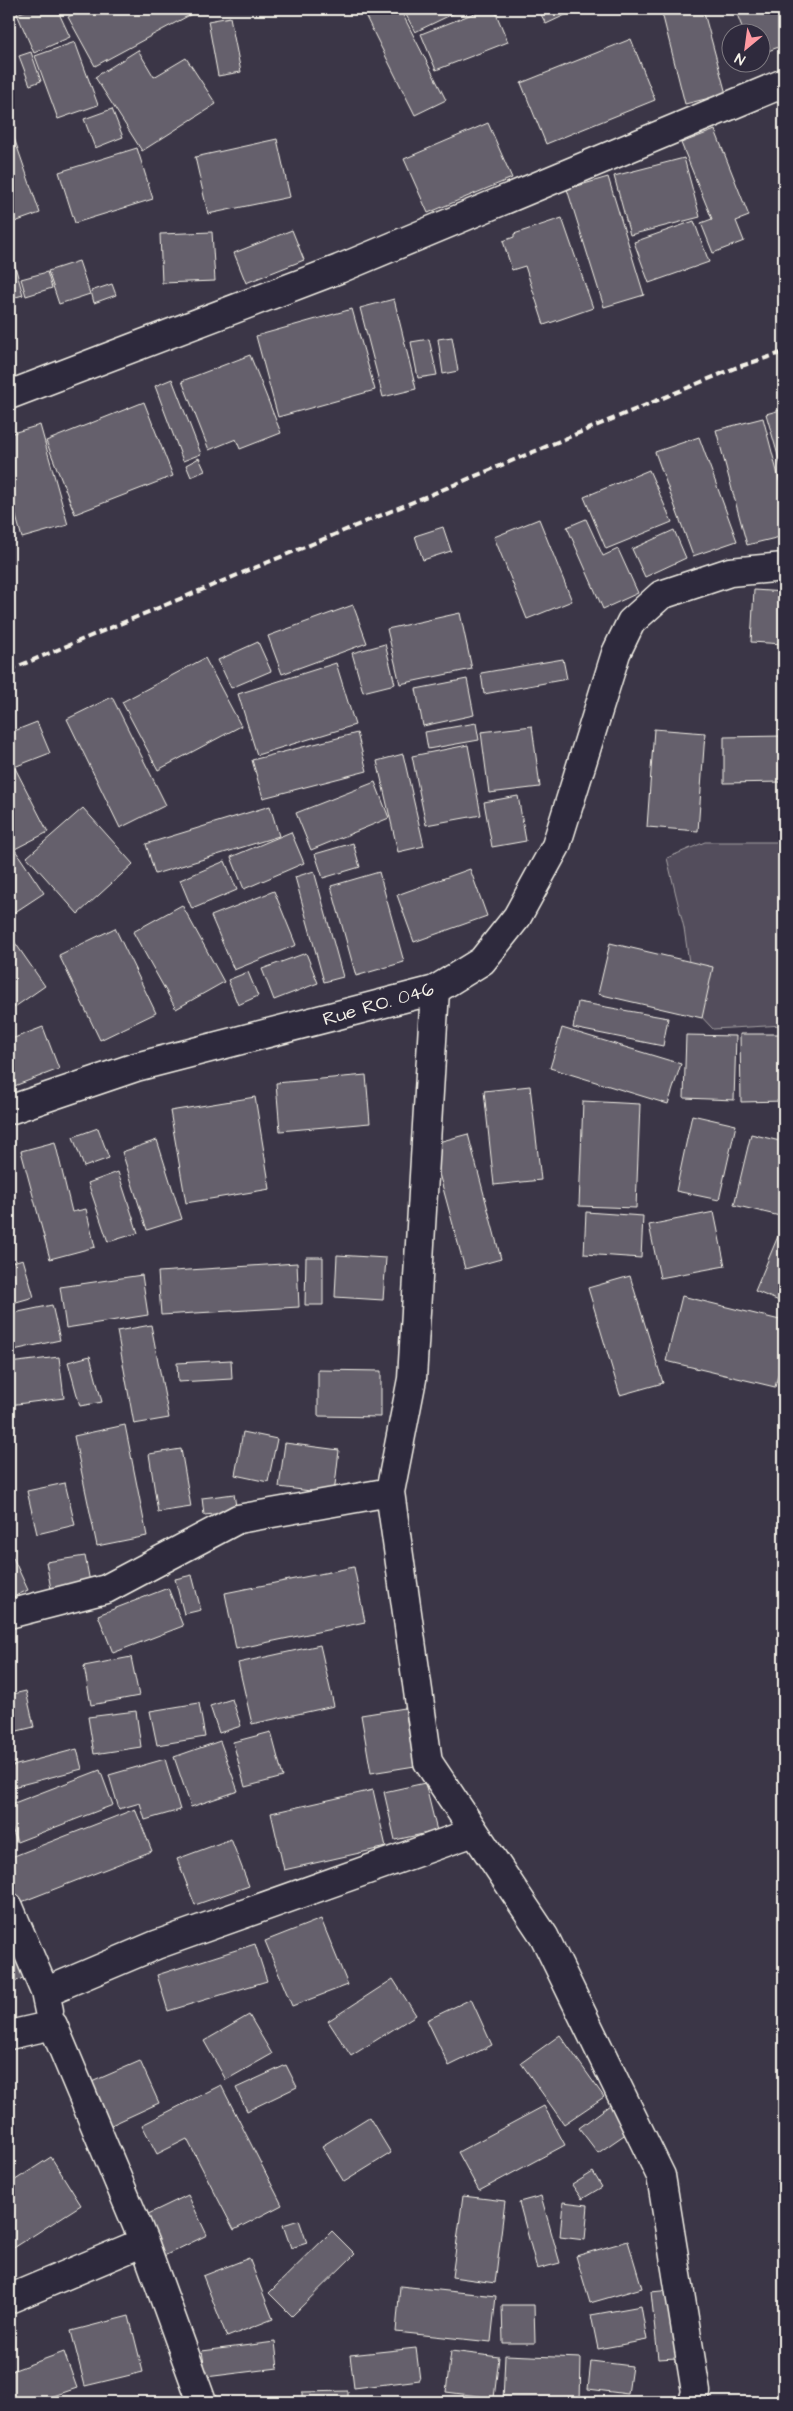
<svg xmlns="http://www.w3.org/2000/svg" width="793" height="2411" font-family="'Architects Daughter',sans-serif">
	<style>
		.green { fill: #534e5c; stroke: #a4a0a2 }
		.building { fill: #65616c; stroke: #f4f1e8 }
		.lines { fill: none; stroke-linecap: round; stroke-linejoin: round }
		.street-casing { stroke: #f4f1e8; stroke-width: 31 }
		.secondary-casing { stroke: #f4f1e8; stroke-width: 31 }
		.street { stroke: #2f2a3d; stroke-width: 28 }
		.secondary { stroke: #2f2a3d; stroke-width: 28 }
		.rail { stroke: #f4f1e8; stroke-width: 4; stroke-dasharray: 8 4; stroke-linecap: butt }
		.labels { text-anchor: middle; stroke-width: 4; stroke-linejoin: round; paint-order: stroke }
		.street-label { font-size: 19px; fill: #f4f1e8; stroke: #2f2a3d }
	</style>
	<rect width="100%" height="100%" fill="#3b3647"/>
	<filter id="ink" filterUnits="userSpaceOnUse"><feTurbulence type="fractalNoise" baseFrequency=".02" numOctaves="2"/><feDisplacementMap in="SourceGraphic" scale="10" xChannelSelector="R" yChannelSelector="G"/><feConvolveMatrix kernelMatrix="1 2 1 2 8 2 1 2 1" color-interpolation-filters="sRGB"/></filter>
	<g filter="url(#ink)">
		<path class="green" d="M705,842H784V1025L713,1029L696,1011L684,928L667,858Z"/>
		<path class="building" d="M30,9H57L70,37L34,53L17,14Z
			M83,9H201L95,66L68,17Z
			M362,9H400L446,100L415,115Z
			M403,9H463L415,32Z
			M485,9H494L508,42L436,70L421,34Z
			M538,9H578L546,24Z
			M661,9H703L726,94L685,104Z
			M735,9H784V45L760,54V32H744Z
			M230,17L241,72L218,76L208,21Z
			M631,39L655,100L546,144L521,83Z
			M75,42L98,105L58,119L35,56Z
			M138,50L154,77L186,58L216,104L142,151L95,77Z
			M31,52L41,81L30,85L19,56Z
			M9,106L16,128L9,130Z
			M112,109L123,137L95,148L84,119Z
			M488,123L512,178L428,213L404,159Z
			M715,130L749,216L736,221L744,241L713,253L701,223L712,219L681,143Z
			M13,135L40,213L9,224V136Z
			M277,139L290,197L208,214L195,157Z
			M137,148L153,199L75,223L59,172Z
			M684,158L700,217L630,235L614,176Z
			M608,177L644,295L604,307L567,189Z
			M562,218L593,308L544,325L525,266L512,270L503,241L514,237V234Z
			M694,221L709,262L649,283L634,242Z
			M292,230L304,260L246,283L234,253Z
			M212,232L215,281L162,283L160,234Z
			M13,259L23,295L9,299V260Z
			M79,261L90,294L59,304L48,271Z
			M47,272L52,288L26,296L21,279Z
			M112,284L116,295L94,303L91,291Z
			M394,299L416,389L383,397L360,308Z
			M352,309L375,390L278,417L256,336Z
			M452,337L458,371L443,374L438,339Z
			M429,339L437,375L418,378L411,342Z
			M250,355L281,433L240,449L236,439L209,450L182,381Z
			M172,379L201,454L183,461L155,386Z
			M144,402L173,476L75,514L46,441Z
			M784,409V476L766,414Z
			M763,418L784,498V536L747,545L716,430Z
			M40,425L68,525L22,538L9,491V434Z
			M699,437L737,541L693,556L655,452Z
			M199,458L205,471L191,477L186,465Z
			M649,470L672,522L606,549L584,497Z
			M539,519L572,601L527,619L494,537Z
			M586,519L603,556L618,549L638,593L603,609L567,527Z
			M443,527L451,551L423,560L415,536Z
			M674,530L686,558L645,577L632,549Z
			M754,590L784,592V644L751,642Z
			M353,605L367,643L282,674L268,636Z
			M460,613L472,669L400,684L387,629Z
			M258,642L271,671L231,688L218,660Z
			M385,644L395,684L363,692L352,653Z
			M205,658L241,726L158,770L122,702Z
			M563,659L567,679L484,694L481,673Z
			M336,663L355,725L257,755L238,694Z
			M467,679L474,715L423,726L416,689Z
			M112,697L166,805L120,828L67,719Z
			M37,722L50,753L9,769V733Z
			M476,723L479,740L428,749L425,732Z
			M532,726L540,787L489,793L481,732Z
			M654,729L705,733L698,831L647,827Z
			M357,733L367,771L263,798L252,760Z
			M784,736V782L724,783V737Z
			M468,745L481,815L426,825L412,756Z
			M403,754L424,846L398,852L377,761Z
			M15,768L48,832L9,852V771Z
			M375,782L389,818L311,850L296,813Z
			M518,796L526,841L492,847L484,802Z
			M270,806L279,836L155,874L146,844Z
			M83,808L133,864L78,914L27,857Z
			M291,832L304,863L244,889L231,857Z
			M353,843L360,867L323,878L315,854Z
			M15,850L44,893L9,916V854Z
			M225,861L237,890L192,909L180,880Z
			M470,869L487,916L414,942L397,895Z
			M314,871L343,977L324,982L295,877Z
			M379,872L404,962L356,976L331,886Z
			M274,891L296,945L234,970L211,916Z
			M182,905L224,982L176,1009L133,932Z
			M115,928L156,1013L100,1040L59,955Z
			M9,934L45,986L9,1011Z
			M610,943L713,967L702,1018L598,994Z
			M306,953L318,983L274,1000L262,969Z
			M248,972L258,996L238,1005L228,980Z
			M578,1002L668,1018L663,1046L573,1028Z
			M43,1027L59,1069L9,1088V1040Z
			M562,1028L681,1064L668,1104L550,1068Z
			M740,1034H784V1101L741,1102Z
			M686,1035L736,1036L734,1100L684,1098Z
			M366,1075L370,1123L280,1131L276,1083Z
			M530,1086L541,1180L494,1185L484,1091Z
			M255,1097L270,1189L186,1203L170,1111Z
			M583,1101L640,1104L636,1208L579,1206Z
			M692,1115L736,1125L719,1200L676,1191Z
			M98,1128L109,1158L84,1167L73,1137Z
			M468,1134L501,1259L465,1269L431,1144Z
			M751,1134L784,1142V1217L734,1205Z
			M157,1140L182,1219L147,1230L122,1152Z
			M55,1142L72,1212L86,1209L95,1247L50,1259L21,1151Z
			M118,1172L138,1233L108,1242L88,1183Z
			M586,1212L643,1216L641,1258L584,1254Z
			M714,1212L725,1266L660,1278L649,1225Z
			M781,1229L784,1230V1303L755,1291Z
			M337,1255L386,1258L383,1300L335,1297Z
			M306,1257H323V1305H305Z
			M23,1259L34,1297L9,1304V1263Z
			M297,1263L299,1307L161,1315L158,1272Z
			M142,1275L148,1315L66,1328L60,1287Z
			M630,1276L663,1383L620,1395L588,1288Z
			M682,1296L784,1321V1352L775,1387L666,1361Z
			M52,1305L60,1340L9,1351V1314Z
			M151,1325L169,1418L134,1424L117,1331Z
			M90,1356L102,1402L80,1406L68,1362Z
			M59,1357L64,1398L9,1405V1363Z
			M231,1360L232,1379L178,1382L177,1363Z
			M318,1370L381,1371V1417L318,1416Z
			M125,1425L147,1536L97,1546L74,1436Z
			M243,1432L277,1439L268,1482L235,1475Z
			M285,1443L339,1450L334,1494L279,1487Z
			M181,1449L191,1507L158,1512L149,1454Z
			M65,1483L75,1525L37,1534L27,1491Z
			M234,1494L237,1512L204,1515L202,1498Z
			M9,1549L28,1590L9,1599Z
			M85,1556L90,1582L51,1589L46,1562Z
			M354,1567L365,1622L236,1649L225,1593Z
			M192,1575L201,1610L184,1614L175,1579Z
			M168,1588L183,1626L113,1653L98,1615Z
			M320,1645L334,1706L252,1724L238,1663Z
			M131,1657L139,1696L91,1705L84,1666Z
			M26,1691L34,1727L9,1733V1695Z
			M232,1699L241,1726L219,1733L210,1706Z
			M199,1703L205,1737L157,1745L150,1711Z
			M405,1708L415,1766L371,1773L361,1715Z
			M136,1711L141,1747L94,1754L88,1717Z
			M271,1732L283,1777L245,1787L233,1742Z
			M220,1741L238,1791L191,1807L174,1757Z
			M77,1749L82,1769L9,1788V1767Z
			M165,1759L180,1810L145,1820L140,1803L119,1809L109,1775Z
			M100,1770L113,1805L17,1842L9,1821V1805Z
			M425,1783L437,1831L395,1840L384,1792Z
			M373,1790L386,1847L284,1870L271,1813Z
			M135,1809L152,1851L19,1903L9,1876V1858Z
			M231,1839L249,1886L195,1905L177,1859Z
			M321,1919L348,1985L292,2006L265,1941Z
			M9,1934L32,1973L9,1985Z
			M255,1944L267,1981L168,2011L157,1975Z
			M393,1979L416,2015L351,2056L328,2021Z
			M471,1999L492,2045L449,2066L427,2020Z
			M249,2015L272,2054L226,2080L204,2041Z
			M560,2035L604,2097L564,2124L521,2063Z
			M140,2061L159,2103L107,2127L87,2084Z
			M286,2065L297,2087L247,2111L236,2088Z
			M221,2085L282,2205L234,2230L187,2139L157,2154L142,2125Z
			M610,2105L630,2131L598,2153L579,2128Z
			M544,2106L565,2145L479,2191L458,2152Z
			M369,2117L391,2153L344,2182L322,2146Z
			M51,2157L81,2205L9,2251V2184Z
			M593,2172L602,2187L582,2199L572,2185Z
			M188,2195L207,2235L164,2256L144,2216Z
			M463,2196L505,2201L495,2283L452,2277Z
			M541,2196L560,2263L537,2269L519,2202Z
			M563,2202L588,2205L585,2240L560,2237Z
			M299,2220L307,2243L291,2248L283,2225Z
			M332,2231L355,2254L292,2316L269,2293Z
			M628,2241L642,2288L590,2303L576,2256Z
			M249,2258L273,2319L227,2337L203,2276Z
			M400,2286L496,2296L491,2342L396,2332Z
			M671,2290L677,2358L658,2359L651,2292Z
			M502,2305H534L535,2343H503Z
			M641,2306L647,2340L598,2349L591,2315Z
			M129,2316L143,2372L85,2386L71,2331Z
			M275,2342L278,2368L206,2377L202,2351Z
			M416,2348L420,2380L354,2388L350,2355Z
			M451,2351L499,2357L494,2398L446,2392Z
			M64,2352L77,2388L36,2402H9V2372Z
			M505,2355L581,2358L580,2402H503Z
			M591,2361L632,2366L628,2394L588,2389Z
			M348,2391V2402H302V2392Z
			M371,2398L400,2402H371Z"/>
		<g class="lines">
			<defs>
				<path id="street" d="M9,395L339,269L784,83
					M435,990L412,1379L390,1492L428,1762L544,1936L661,2176L696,2392L693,2402
					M9,1614L106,1589L238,1519L390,1492
					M9,1907L45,1992L49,2011
					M45,1992L156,1945L474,1832
					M9,2035L53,2025L144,2242L202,2402
					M9,2299L144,2242"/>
				<path id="secondary" d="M9,1110L136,1067L435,990L482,961L517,917L556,846L616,653L631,622L661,595L730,572L784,567"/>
			</defs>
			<use href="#street" class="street-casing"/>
			<use href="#secondary" class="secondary-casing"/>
			<use href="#street" class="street"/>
			<use href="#secondary" class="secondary"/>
			<path class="rail" d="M9,670L735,368L784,352"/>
		</g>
	</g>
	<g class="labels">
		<g class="street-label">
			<text transform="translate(378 1003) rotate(-16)" y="7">Rue RO. 046</text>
		</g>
	</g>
	<rect width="793" height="2411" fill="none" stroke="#2f2a3d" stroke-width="30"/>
	<rect x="15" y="15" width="763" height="2381" fill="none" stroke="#f4f1e8" stroke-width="2" filter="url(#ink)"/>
	<g transform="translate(746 48) rotate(209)"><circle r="24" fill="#2f2a3d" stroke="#7e7a81"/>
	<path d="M0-4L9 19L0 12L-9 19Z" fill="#ff9aa2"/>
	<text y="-8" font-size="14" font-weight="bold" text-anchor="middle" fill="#f4f1e8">N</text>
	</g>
</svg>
